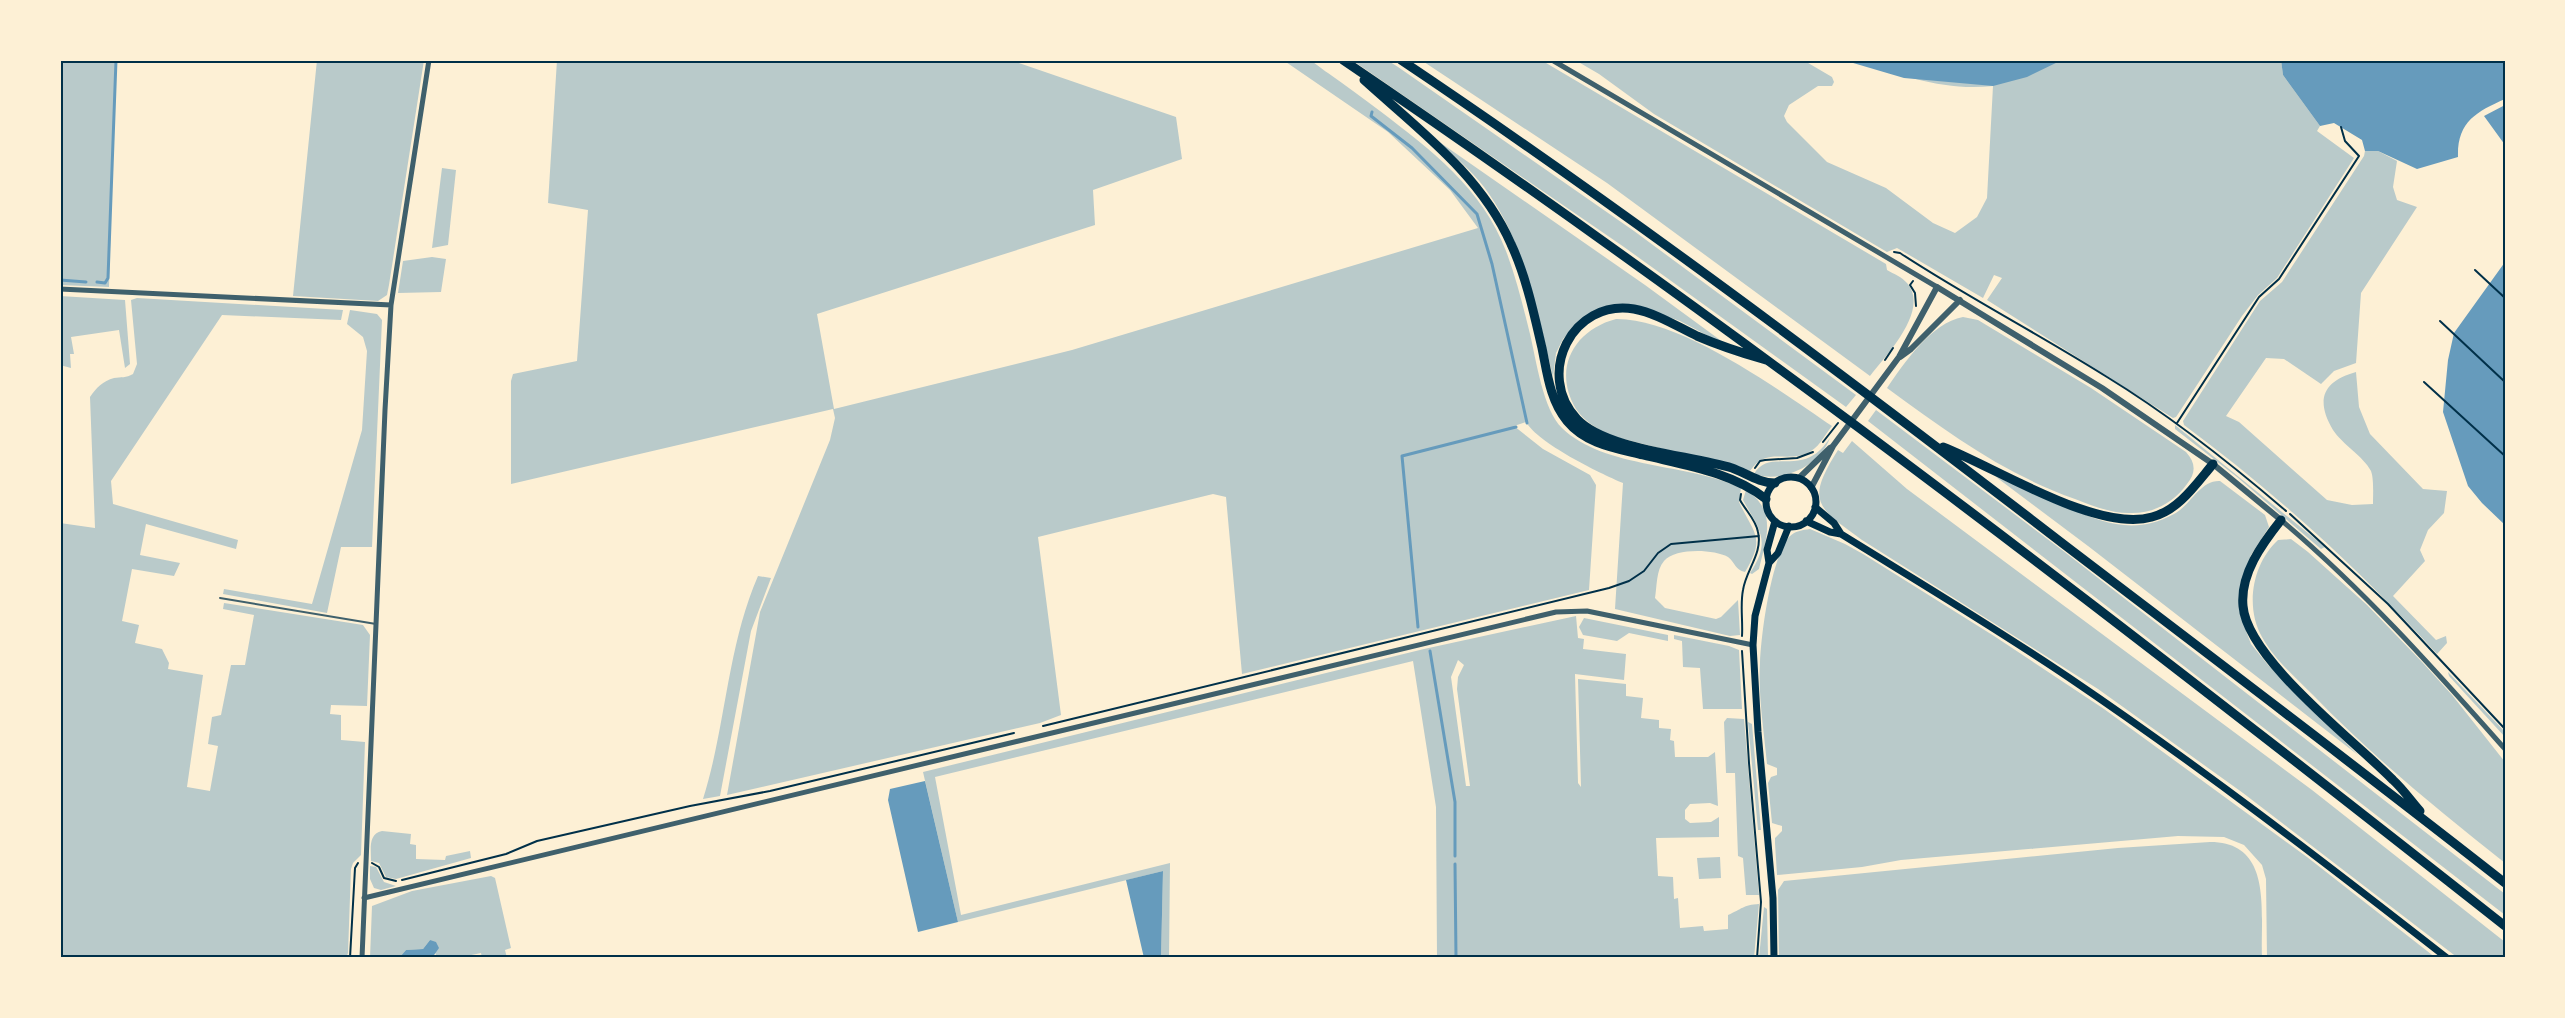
<svg xmlns="http://www.w3.org/2000/svg" width="2565" height="1018" font-family="Manrope,sans-serif">
	<style>
		.green { fill: #b9caca; fill-rule: evenodd }
		.water { fill: #669bbc }
		.lines { fill: none; stroke-linecap: round; stroke-linejoin: round }
		.stream { stroke: #669bbc; stroke-width: 3 }
		.path { stroke: #003049; stroke-width: 2 }
		.service { stroke: #3f606c; stroke-width: 2 }
		.minor { stroke: #3f606c; stroke-width: 5 }
		.tertiary { stroke: #3f606c; stroke-width: 6 }
		.secondary { stroke: #003049; stroke-width: 7 }
		.motorway { stroke: #003049; stroke-width: 9 }
		.neatline { fill: none; stroke: #003049; stroke-width: 2 }
	</style>
	<rect width="100%" height="100%" fill="#fdf0d5"/>
	<path class="green" d="M60,60H115L109,287L60,285Z
		M317,60H424L389,285L387,295L378,301L293,296Z
		M557,60H1010L1176,117L1182,159L1093,190L1095,225L817,314L834,409L1072,350L1478,228L1450,190L1388,132L1283,60C1290,60 1303,58 1310,61C1316,63 1323,70 1328,73C1346,86 1363,98 1380,111C1431,150 1482,188 1506,251C1516,277 1523,306 1530,334C1536,359 1543,410 1562,428C1604,469 1689,463 1741,488L1739,502C1754,534 1766,537 1745,572C1735,570 1735,562 1728,557C1713,549 1675,548 1664,561C1656,570 1657,587 1655,598L1665,608L1716,619L1721,617L1738,600L1740,635L1730,636L1615,609L1623,483C1599,473 1538,443 1526,422L1514,426L1543,449L1590,475L1596,485L1589,590L1242,674L1226,497L1213,494L1038,537L1061,715L1040,723L727,795L760,612L830,440L835,418L833,409L511,484V381L513,374L577,361L588,210L548,203Z
		M1352,60H1387L1398,67L1634,231L1856,395L1846,407L1624,247Z
		M1421,60H1541L1886,264L1887,270C1894,274 1902,277 1907,283C1930,310 1887,354 1870,376L1607,183Z
		M1575,60H1803L1832,77L1834,82L1832,86H1818L1789,105L1784,116L1787,122L1827,162L1886,188L1933,223L1955,233L1977,217L1987,198L1993,86C1946,91 1903,77 1860,60H2281L2283,75L2320,126L2317,131L2354,158L2277,278L2258,295L2242,316L2180,411L2176,417L2173,418L1987,300L2002,278L1994,275L1983,298L1904,252L1897,248L1887,252L1654,114L1599,74Z
		M1438,141L1645,285L1731,348L1680,321L1637,306L1584,318L1563,339L1556,353L1553,377C1537,311 1525,242 1484,187C1471,170 1454,156 1438,141Z
		M2365,151H2378L2397,161L2393,187L2397,200L2417,207L2361,293L2356,363L2334,371L2321,384L2284,359L2266,358L2226,416L2239,422L2327,500L2352,505L2373,504C2373,495 2374,479 2371,471C2364,457 2342,444 2333,430C2315,400 2323,381 2356,372L2359,407L2370,434L2423,489L2447,491L2444,513L2428,530L2420,550L2425,561L2393,596L2436,640L2446,636L2447,643L2437,654C2360,570 2276,493 2184,425L2183,421L2260,301L2282,282L2364,156Z
		M442,168L456,170L448,245L432,248Z
		M432,257L446,259L441,292L398,293L403,261Z
		M60,296L125,300L130,364L125,368L119,330L71,337L74,354H70L71,368L60,365Z
		M137,298L343,310L341,320L222,315L111,481L113,504L238,540L236,549L146,524L140,555L180,563L174,576L132,569L122,621L139,625L135,643L162,649L169,663L168,669L203,675L187,787L210,791L218,746L208,744L212,717L221,715L231,665H245L254,615L223,609L224,603L363,625L370,635L367,706L331,705L330,714L341,715V740L365,742L361,855L353,863L351,869L348,953L346,958H60V523L95,528L90,397C96,388 103,381 114,378C121,377 126,378 133,374L137,364L131,300Z
		M350,310L377,314L382,320L372,547H341L327,613L223,594L224,589L312,604L362,430L367,351L363,337L347,324Z
		M1963,317L1978,320L2091,388L2186,452C2196,463 2196,473 2187,484C2174,502 2155,513 2132,513C2113,514 2093,506 2075,499C2002,473 1949,433 1887,388C1905,362 1931,323 1963,317Z
		M1616,319C1680,318 1779,390 1832,426C1825,434 1821,445 1811,451C1787,465 1767,445 1750,471L1608,435C1597,428 1584,421 1576,409C1552,369 1574,330 1616,319Z
		M1876,410L2062,550L2505,894V915L1868,421Z
		M2175,425L2325,547L2321,549L2237,477L2175,429Z
		M1830,438C1820,465 1783,484 1754,474C1766,453 1790,467 1810,457C1819,453 1824,446 1830,438Z
		M1852,441L1907,489L2312,790L2505,942V958H2458L2243,793L2098,689L1862,540C1817,507 1805,502 1838,450L1843,453Z
		M1996,477C2017,486 2038,495 2060,504C2099,521 2132,537 2174,514C2191,505 2200,480 2220,481L2265,515L2269,527L2251,555L2241,583L2239,610L2246,631L2251,644L2268,665L2358,755L2088,546Z
		M1746,490C1778,511 1766,539 1759,569L1752,574L1750,573C1772,541 1759,529 1743,500Z
		M1810,529L1845,544L1863,554L1994,636L2104,709L2307,857L2436,958H2267L2266,879L2262,865L2244,845L2224,837L2178,836L2121,841L1901,860L1862,867L1777,875L1775,843V838L1782,831V826L1772,823L1768,783L1771,777L1777,775V768L1767,764C1764,731 1758,696 1760,663C1761,634 1771,559 1789,537C1795,531 1802,530 1810,529Z
		M2291,539L2308,552L2367,605L2422,662L2452,695L2505,762V863C2438,810 2373,757 2313,695C2295,677 2274,659 2262,637C2245,607 2252,564 2278,540Z
		M758,576L771,578L751,631L720,796L703,799C726,726 727,647 758,576Z
		M1576,616L1578,638L1584,639L1583,649L1626,654L1624,680L1575,674L1578,783L1581,787L1578,679L1626,684V696L1643,698L1641,718L1659,720V728L1671,729L1670,740L1674,741L1675,757H1708L1715,752L1718,806L1710,803L1690,804L1685,810V819L1690,823L1711,822L1719,817V837L1656,838L1658,876L1673,877L1674,899L1678,898L1680,928L1703,926L1704,931L1728,929V915C1742,909 1743,905 1759,904L1754,958H1437L1436,807L1413,661L935,777L961,915L1170,863L1169,958H1161L1163,871L958,922L923,772L1424,649ZM1458,660L1464,665L1458,677L1457,689L1470,786H1466L1451,677Z
		M1584,618L1668,635V641L1629,633L1617,641L1583,635L1579,627Z
		M1674,635L1729,646L1739,650L1742,709H1703L1700,668L1683,667L1682,641L1674,639Z
		M2448,672L2505,732V737L2449,676Z
		M1727,718L1744,719L1759,895H1746L1743,858L1738,856L1735,773H1726L1724,722Z
		M1748,722L1752,724L1761,830H1758Z
		M382,831L411,834L410,844L416,845V859L445,860L446,856L470,851L471,858L396,879L386,877L379,863L371,861C371,849 368,834 382,831Z
		M2210,842C2274,842 2260,913 2262,958H1779L1778,890L1784,881L2118,848Z
		M1720,857L1721,878L1699,879L1697,858Z
		M370,866L376,867L384,882L396,886L381,890L374,888L370,879Z
		M491,876L495,878L511,948L505,950L507,958H482L481,953L457,958H432L436,955L430,940L423,949L406,950L399,958H370L372,906L412,891Z
		M1764,907L1767,909L1768,956L1759,958Z"/>
	<path class="water" d="M1843,60H2062L2027,77L1993,86L1904,78Z
		M2281,60H2505V99C2476,112 2457,122 2458,157L2417,169L2378,151H2365L2362,140L2334,123L2320,126L2283,75Z
		M2505,105V145L2484,116Z
		M2505,262V525L2482,503L2468,486L2443,412L2448,360L2454,333Z
		M925,781L958,922L918,932L888,800L890,789Z
		M1163,871L1161,958H1144L1126,880Z
		M430,940L436,942L439,948L432,958H399L406,950L423,949Z"/>
	<g class="lines">
		<path class="stream" d="M1372,112L1371,116L1412,148L1477,214L1492,264L1527,423
			M60,280L86,282
			M97,282L105,283L108,278L116,60
			M1418,627L1402,456L1516,427
			M1430,651L1455,802V856
			M1455,864L1456,958"/>
		<path class="path" d="M1894,252L1900,253C1967,297 2039,334 2107,377C2171,416 2229,462 2286,511
			M2475,270L2505,298
			M1913,281L1910,285L1915,293L1916,306
			M2440,321L2505,382
			M1885,360L1893,348
			M2424,382L2505,456
			M2177,423L2259,297L2279,279L2359,156L2345,141L2341,127
			M1823,442L1838,423
			M1755,468L1760,461L1765,460L1797,458L1813,452
			M1741,494L1740,500C1746,511 1756,520 1758,532C1763,553 1746,570 1743,590C1740,605 1743,620 1742,636
			M2290,514L2388,604L2505,729
			M1742,651L1749,763L1761,902L1757,958
			M1043,726L1609,588L1629,581L1644,571L1658,553L1671,544L1759,536
			M372,863L379,867L384,878L396,881
			M402,880L506,854L537,841L690,806L770,791L1014,733
			M350,958L355,868L358,863"/>
		<path class="service" d="M220,598L376,624"/>
		<path class="minor" d="M1552,60L1937,287
			M60,289L391,305
			M2281,520C2364,590 2433,668 2505,749
			M364,898L1556,612L1587,611L1753,645
			M362,958L385,410L391,305L429,60"/>
		<path class="tertiary" d="M1900,357L1911,349L1960,300
			M1799,478L1830,448
			M1811,488L1833,446L1899,357L1937,287L2102,388L2213,464L2281,520"/>
		<path class="secondary" d="M1766 502a25 25 0 1 1 50 0a25 25 0 1 1-50 0Z
			M1815,507L1834,523L1841,534C1917,581 1994,627 2068,677C2198,765 2323,861 2447,958
			M1806,521L1830,532L1841,534
			M1769,563L1778,553L1789,526
			M1774,958L1773,898L1758,732L1753,645L1755,616L1769,563L1767,550L1775,521"/>
		<path class="motorway" d="M1343,60C1743,331 2126,627 2505,926
			M1401,60C1629,213 1848,378 2066,546C2213,658 2360,769 2505,883
			M1364,80C1418,129 1481,175 1511,244C1526,276 1534,314 1542,348C1547,372 1550,401 1567,421C1586,444 1615,448 1643,455C1684,465 1732,472 1766,499
			M1766,360C1742,353 1720,346 1697,336C1678,327 1656,313 1634,309C1572,299 1535,374 1577,419C1606,450 1691,455 1732,468C1746,473 1759,483 1775,483
			M1943,447C1995,467 2097,533 2152,517C2179,510 2196,484 2213,464
			M2281,520C2262,544 2240,574 2243,606C2247,659 2356,742 2393,780C2403,789 2411,801 2420,811"/>
	</g>
	<rect width="2565" height="1018" fill="none" stroke="#fdf0d5" stroke-width="123"/>
	<rect x="62" y="62" width="2442" height="894" class="neatline"/>
</svg>
